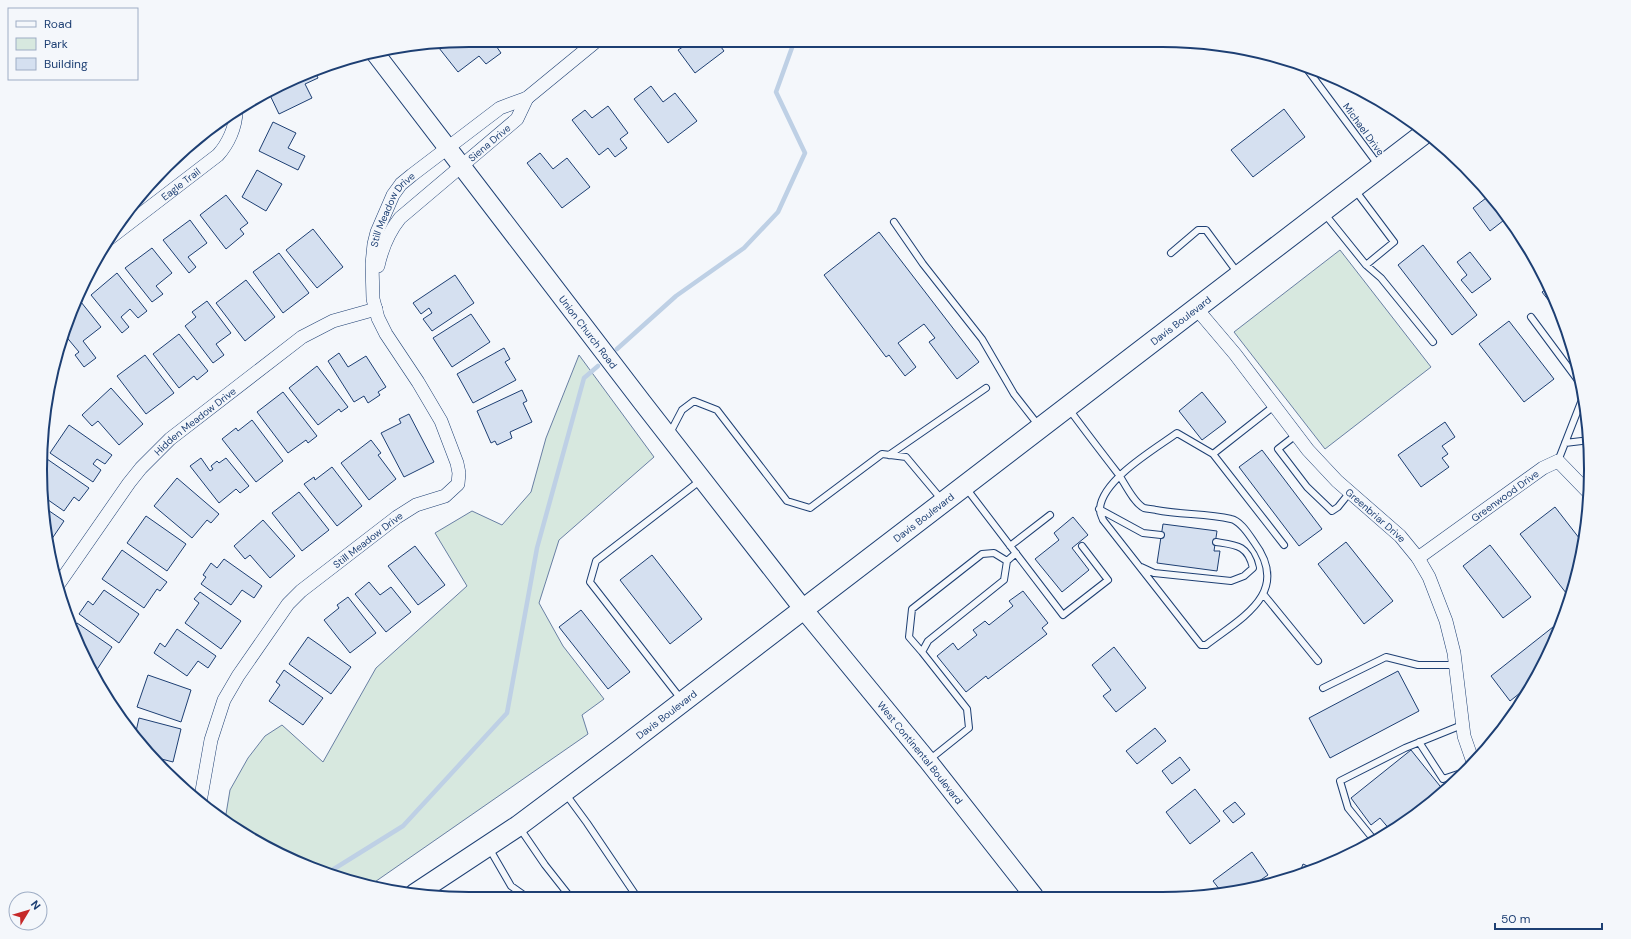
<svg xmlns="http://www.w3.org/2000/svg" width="1631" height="939" font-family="'DM Sans',sans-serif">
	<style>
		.green { fill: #d7e8df; stroke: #687fa3 }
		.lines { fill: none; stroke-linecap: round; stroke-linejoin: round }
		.stream { stroke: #bed0e5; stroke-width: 4.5 }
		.building { fill: #d5e0f0; stroke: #1d3f73 }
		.lane-casing { stroke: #1d3f73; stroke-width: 8 }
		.street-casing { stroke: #1d3f73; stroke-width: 14 }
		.secondary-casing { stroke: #1d3f73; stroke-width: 20 }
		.primary-casing { stroke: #1d3f73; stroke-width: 22 }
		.lane { stroke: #f4f7fb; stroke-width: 6 }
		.street { stroke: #f4f7fb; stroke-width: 13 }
		.secondary { stroke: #f4f7fb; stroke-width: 18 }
		.primary { stroke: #f4f7fb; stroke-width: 20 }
		.labels { text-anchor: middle; stroke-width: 3; stroke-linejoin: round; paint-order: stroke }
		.street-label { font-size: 10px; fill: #1d3f73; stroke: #f4f7fb }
		.rim { fill: none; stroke: #1d3f73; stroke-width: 2 }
	</style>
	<rect width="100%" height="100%" fill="#f4f7fb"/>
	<path class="green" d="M1340,250L1431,367L1325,449L1234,332Z
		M579,355L654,457L559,540L539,603L563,646L604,699L582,715L588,734L369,886L358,884L255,841L225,820L230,790L248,758L265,736L282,725L323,762L376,668L467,586L435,533L472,511L502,525L531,492L546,438Z"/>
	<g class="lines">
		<path class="stream" d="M617,349L676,296L744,248L778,212L805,153L776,92L794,42
			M329,872L403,826L507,713L537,548L584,378L598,366"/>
	</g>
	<path class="building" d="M494,43L501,53L486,64L479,56L458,72L439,48L445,44Z
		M689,43H718L724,51L695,73L678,50Z
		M314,70L318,78L305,84L312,98L279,114L268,91L279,84Z
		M651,86L663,102L675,93L697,121L668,143L634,99Z
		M608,106L628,133L620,139L627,148L615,157L608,148L599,155L572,120L585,110L592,118Z
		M1284,109L1305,137L1253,177L1231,150Z
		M273,122L296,133L288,148L305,156L298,170L259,151Z
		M540,153L553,169L567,158L590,187L562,208L527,163Z
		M257,170L282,184L266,211L242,197Z
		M226,195L248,223L240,229L244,234L226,249L200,215Z
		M1490,195L1502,208L1508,217L1490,231L1473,208Z
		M190,220L207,243L188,257L196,267L189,273L163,240Z
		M313,229L343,267L317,288L286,250Z
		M879,232L979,362L957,379L929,342L935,338L924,324L898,343L916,367L905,376L889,355L886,357L824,275Z
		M1423,245L1477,315L1452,335L1398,265Z
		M152,248L172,273L156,286L163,294L152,302L125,268Z
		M1470,252L1491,279L1472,293L1461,280L1467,275L1457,262Z
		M279,253L309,293L283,313L253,272Z
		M117,273L147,311L138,318L130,309L121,317L129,327L122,333L91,295Z
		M455,275L474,303L432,331L423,319L432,313L429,308L421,314L413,303Z
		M246,280L275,317L245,341L216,303Z
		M1549,287L1560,315L1542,292Z
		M207,301L231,333L216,344L224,355L213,363L185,326L196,317L192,312Z
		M81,302L101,327L83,341L96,358L84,367L75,355L79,352L64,334L73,309Z
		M471,314L490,342L452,367L433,338Z
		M1509,321L1554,379L1524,402L1479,344Z
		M179,334L208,371L197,380L194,376L179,388L153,354Z
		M504,348L510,359L505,362L516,380L473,403L457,374Z
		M339,353L348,367L366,356L386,387L378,392L380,395L368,403L364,396L354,402L328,361Z
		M145,355L174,393L146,414L117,376Z
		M53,366L59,372L50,381Z
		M317,366L348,407L341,412L339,409L318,425L289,388Z
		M111,388L143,424L119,445L98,421L92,426L82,415Z
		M522,390L527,401L523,403L532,422L510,432L512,438L497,445L495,441L491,443L477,411Z
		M283,392L317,436L308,443L306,440L288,453L257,412Z
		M1202,392L1226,422L1202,440L1179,411Z
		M409,414L434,462L404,477L381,433L401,423L399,419Z
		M252,420L283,461L256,482L222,439L236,428L238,431Z
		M1445,422L1455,437L1442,446L1448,454L1442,458L1449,467L1421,487L1398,455Z
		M69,425L112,455L105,464L97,459L93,464L101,470L93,482L50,453Z
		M371,440L381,453L378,455L396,479L369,500L341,463Z
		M1262,450L1322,529L1299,546L1239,467Z
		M201,458L210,471L213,469L211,466L217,461L219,463L226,458L249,486L240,493L236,489L219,503L190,466Z
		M47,459L89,488L79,501L74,497L64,511L41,495L42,466Z
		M332,467L362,506L337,526L304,484L314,477L315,480Z
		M177,478L219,514L211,523L207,520L192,538L154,506Z
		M299,492L329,530L302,551L272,513Z
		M42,506L64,521L47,546Z
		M1555,507L1583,543L1570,598L1520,534Z
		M146,516L186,544L167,571L127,543Z
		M1073,517L1088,535L1072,548L1089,570L1062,592L1035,559L1059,540L1054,533Z
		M263,520L295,556L270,578L250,555L245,559L234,546Z
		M1163,524L1217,531L1214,551H1220L1217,571L1157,563Z
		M1346,542L1393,601L1364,624L1318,564Z
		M1490,545L1531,597L1503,618L1463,566Z
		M415,546L445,585L418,605L388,566Z
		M122,550L167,582L160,591L157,589L144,608L102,579Z
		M652,555L702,619L670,644L620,580Z
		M224,559L262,586L254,598L242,590L231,605L201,584L206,577L203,575L211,563L217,568Z
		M369,582L380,595L391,587L411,612L386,632L355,594Z
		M104,590L139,614L119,643L79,614L88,601L93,605Z
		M1023,591L1048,623L1042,628L1047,634L988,679L986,676L966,692L937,656L953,643L958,650L977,635L973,630L985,621L989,625L1013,606L1009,601Z
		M200,592L241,621L221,649L185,623L199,603L194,599Z
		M348,597L376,633L350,653L324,620L339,608L337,605Z
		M581,610L630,672L608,689L559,627Z
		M77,623L112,647L94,674L73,634L72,631Z
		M1553,627L1557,632L1535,681L1510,701L1491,676Z
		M177,629L216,656L208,668L198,661L187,676L154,653L160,643L165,647Z
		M308,637L351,667L331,694L289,664Z
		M1114,647L1146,688L1116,712L1103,696L1111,690L1092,665Z
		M284,670L323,698L303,725L269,701L280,685L276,682Z
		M1398,671L1419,711L1330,758L1309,718Z
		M148,675L191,690L181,722L137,707Z
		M139,718L181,729L173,762L150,756L146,753L135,736Z
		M1155,728L1166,741L1137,764L1126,751Z
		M1411,750L1444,791L1400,827L1391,831L1380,818L1371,825L1351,798Z
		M1180,757L1190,770L1172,784L1162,771Z
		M1195,789L1220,821L1190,844L1166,812Z
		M1235,802L1245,814L1233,823L1223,811Z
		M1252,852L1268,875L1253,885L1254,887L1223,894L1213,881Z
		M1303,864L1314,869L1298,877Z"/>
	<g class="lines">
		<defs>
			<path id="lane" d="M1304,65L1379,166
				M1355,190L1394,242L1366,265
				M1324,213L1366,265L1381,278L1433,342
				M894,222L923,264L982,339L1014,394L1039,426
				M1171,253L1198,230H1206L1237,272
				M1531,317L1580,383
				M1069,409C1085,431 1102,453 1119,475C1125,484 1134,503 1144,508C1148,509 1153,509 1156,510C1181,515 1207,513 1231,519C1241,521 1249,535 1254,542C1292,593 1241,618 1206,645H1201L1103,520C1102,517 1099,512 1100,508C1103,479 1155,449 1177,433L1213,454L1274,406
				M670,433L682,410L694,401L717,410L787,501L810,508L882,454L906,457L942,500
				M1296,435L1278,449L1307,487L1332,511L1338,507L1350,492
				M1565,443L1590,440
				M1213,454L1284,545
				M889,455L986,388
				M1558,461L1583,397
				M966,488L1063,615L1108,580L1082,546
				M1099,509L1143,533L1161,535
				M1010,546L1050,515
				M1141,567L1154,573L1231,581L1244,576L1253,568C1248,545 1236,545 1216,542
				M1264,595L1318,661
				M922,652L909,637L912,609L982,554L994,553L1007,561
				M1323,688L1386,657L1418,665H1455
				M681,699L590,582L596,561L701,480
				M1419,742L1443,779L1467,771
				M929,760L969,728L967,709L922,652L928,641L1004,580L1007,561L1016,553
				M565,793L587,823L637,897
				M519,827L545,865L571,898
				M1374,840L1348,808L1340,781L1405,748L1462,725
				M489,848L511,886L528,898"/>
			<g id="street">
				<path id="s1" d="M106,241L218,155C228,144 236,127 236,111"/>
				<path id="s2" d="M378,266C382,248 388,233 400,218L517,119L527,98"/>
				<path id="s3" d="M1196,308L1235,354L1308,450L1337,481L1400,536L1418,558L1429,577L1446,621L1454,653L1464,736L1473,762"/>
				<path id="s4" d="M1418,558L1543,468L1558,461L1588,492"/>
				<path id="s5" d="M58,585L129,483L141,468L170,439L302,337L333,321L376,309"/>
				<path id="s6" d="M200,802L211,740L224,700L238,676L288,604L301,591L397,517L416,505L445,496L458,484L459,473L457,463L441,421L418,382L386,334L378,318L373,299L372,264L374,244L377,232L393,195L401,184L412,175L500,108L527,98L594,43"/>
			</g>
			<g id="secondary">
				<path id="s7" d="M375,53L642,402L804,610L928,761L1034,896"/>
			</g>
			<g id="primary">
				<path id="s8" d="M415,894L518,826L621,749L1425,133"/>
			</g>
		</defs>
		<use href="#lane" class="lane-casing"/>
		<use href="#street" class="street-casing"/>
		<use href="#secondary" class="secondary-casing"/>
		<use href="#primary" class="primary-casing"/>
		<use href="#lane" class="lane"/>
		<use href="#street" class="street"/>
		<use href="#secondary" class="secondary"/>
		<use href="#primary" class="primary"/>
	</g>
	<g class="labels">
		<g class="street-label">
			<text transform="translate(1364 129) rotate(54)" y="4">Michael Drive</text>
			<text dy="4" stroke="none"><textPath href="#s2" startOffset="170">Siena Drive</textPath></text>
			<text dy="4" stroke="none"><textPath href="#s1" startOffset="94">Eagle Trail</textPath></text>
			<text dy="4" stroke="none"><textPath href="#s6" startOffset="732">Still Meadow Drive</textPath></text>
			<text dy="4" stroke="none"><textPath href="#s8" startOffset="957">Davis Boulevard</textPath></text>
			<text dy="4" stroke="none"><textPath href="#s7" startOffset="351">Union Church Road</textPath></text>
			<text dy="4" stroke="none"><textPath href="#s5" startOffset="215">Hidden Meadow Drive</textPath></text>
			<text dy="4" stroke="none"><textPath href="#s4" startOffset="107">Greenwood Drive</textPath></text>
			<text dy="4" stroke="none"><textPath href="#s3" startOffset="275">Greenbriar Drive</textPath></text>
			<text dy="4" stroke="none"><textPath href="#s8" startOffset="633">Davis Boulevard</textPath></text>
			<text dy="4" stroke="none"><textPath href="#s6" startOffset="323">Still Meadow Drive</textPath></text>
			<text dy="4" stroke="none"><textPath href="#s8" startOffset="309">Davis Boulevard</textPath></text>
			<text dy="4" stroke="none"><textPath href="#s7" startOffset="887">West Continental Boulevard</textPath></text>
		</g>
	</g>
	<path d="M0 0H1631V939H0ZM469 47H1162A422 422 0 0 1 1584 469V470A422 422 0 0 1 1162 892H469A422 422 0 0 1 47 470V469A422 422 0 0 1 469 47Z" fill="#f4f7fb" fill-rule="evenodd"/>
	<path class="rim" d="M469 47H1162A422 422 0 0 1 1584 469V470A422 422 0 0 1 1162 892H469A422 422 0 0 1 47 470V469A422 422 0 0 1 469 47Z"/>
	<rect x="8" y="8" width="130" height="72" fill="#f4f7fb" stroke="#9eadc5"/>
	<rect x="16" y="21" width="20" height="6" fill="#f4f7fb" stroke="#9eadc5"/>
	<text x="44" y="28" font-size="12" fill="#1d3f73">Road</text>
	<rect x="16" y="38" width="20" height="12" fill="#d7e8df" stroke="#9eadc5"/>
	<text x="44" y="48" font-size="12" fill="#1d3f73">Park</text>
	<rect x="16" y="58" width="20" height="12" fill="#d5e0f0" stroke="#9eadc5"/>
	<text x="44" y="68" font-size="12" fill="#1d3f73">Building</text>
	<g transform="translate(28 911) rotate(52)"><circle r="19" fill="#f4f7fb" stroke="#9eadc5"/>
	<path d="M0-3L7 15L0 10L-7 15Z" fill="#c62828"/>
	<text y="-6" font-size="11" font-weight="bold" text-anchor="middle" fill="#1d3f73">N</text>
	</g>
	<path d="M1495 923v6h107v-6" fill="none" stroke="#1d3f73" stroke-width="2"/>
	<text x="1501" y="923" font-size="12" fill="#1d3f73" stroke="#f4f7fb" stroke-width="3" paint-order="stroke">50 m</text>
</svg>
